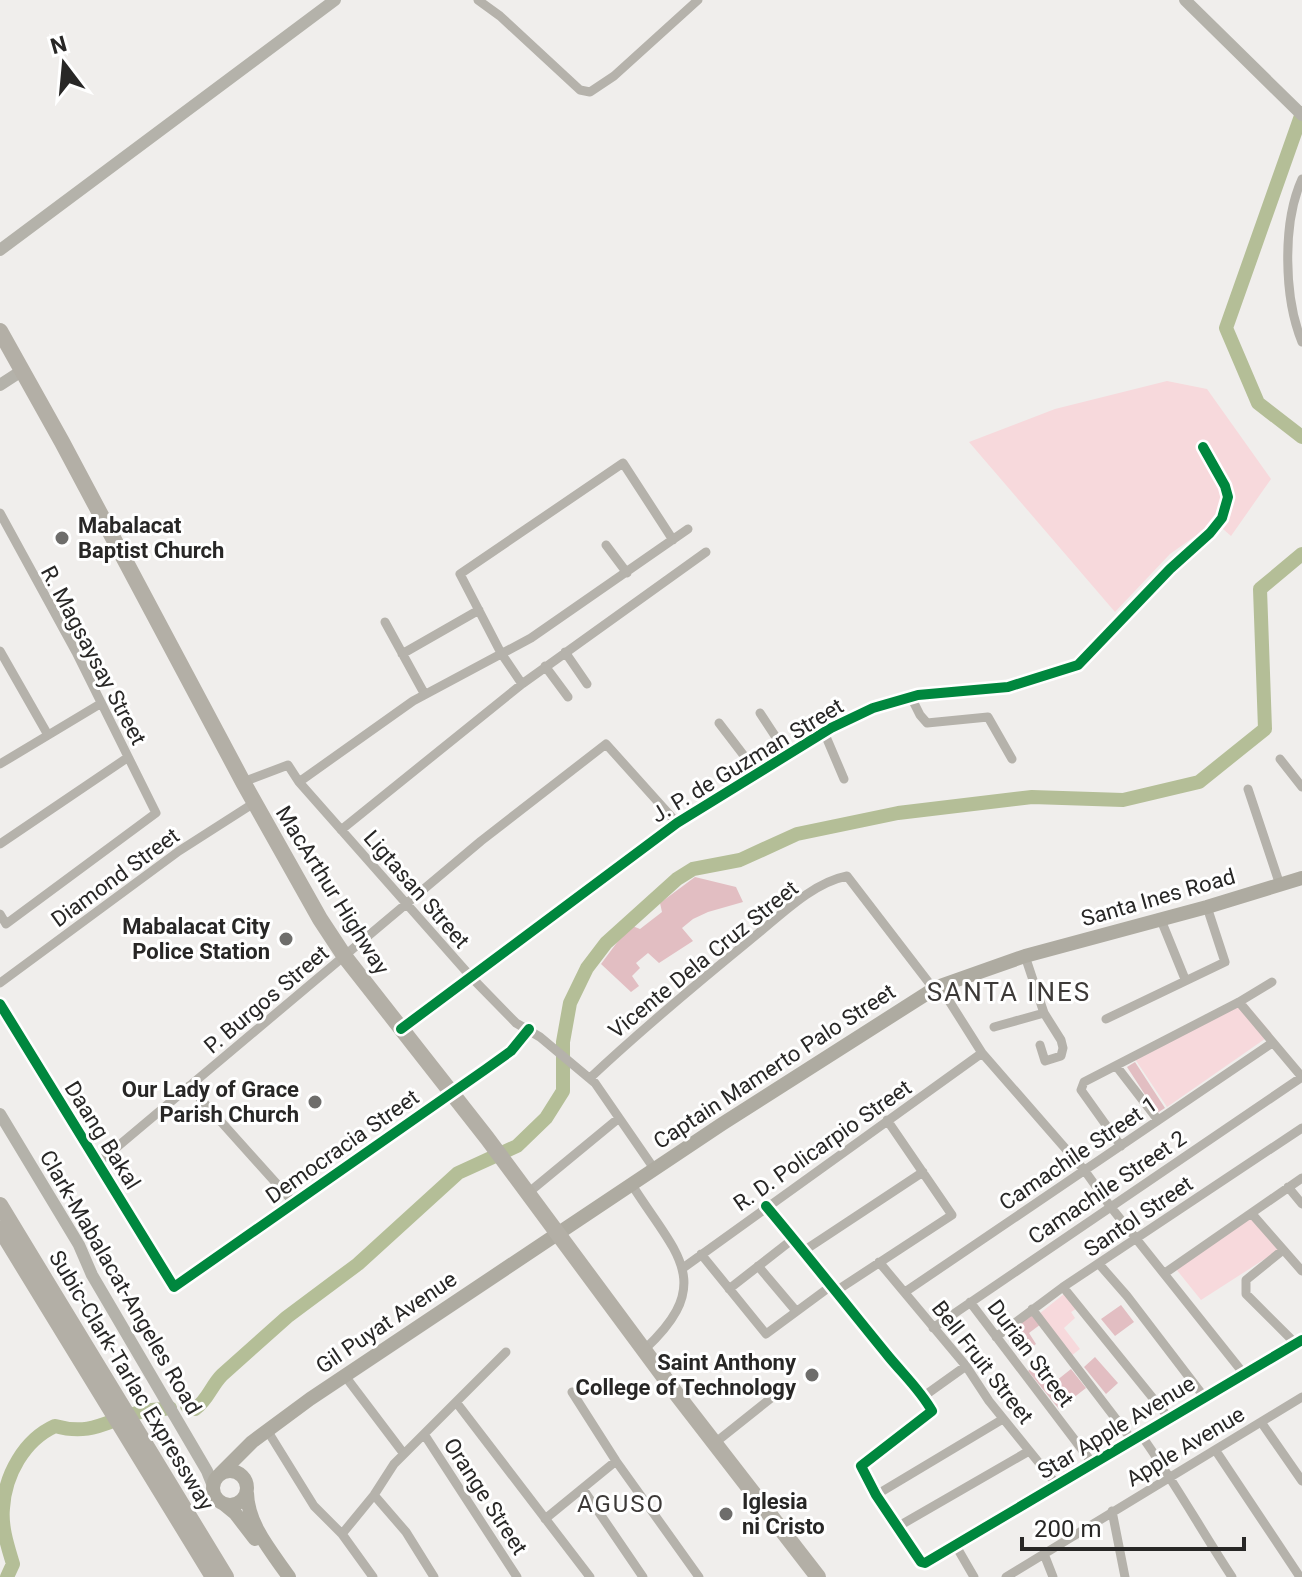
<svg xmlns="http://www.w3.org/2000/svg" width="1302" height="1577" font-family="Roboto,sans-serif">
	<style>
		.green { fill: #f7d9dc }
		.forest { fill: #e2bec2 }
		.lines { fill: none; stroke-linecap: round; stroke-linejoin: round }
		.river { stroke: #b4be97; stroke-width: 14 }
		.street { stroke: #b5b2ab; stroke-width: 9 }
		.secondary { stroke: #b4b2aa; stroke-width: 12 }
		.primary { stroke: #aeaba1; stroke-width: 14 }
		.highway { stroke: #b3afa6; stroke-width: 16 }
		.cycleway-casing { stroke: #fff; stroke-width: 15 }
		.cycleway { stroke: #00873e; stroke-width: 10 }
		.poi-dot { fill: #6e6d6b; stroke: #fff; stroke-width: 3 }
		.labels { text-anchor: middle; stroke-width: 6; stroke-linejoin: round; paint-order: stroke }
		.poi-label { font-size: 22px; font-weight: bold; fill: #282726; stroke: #fff; text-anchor: end }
		.street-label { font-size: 22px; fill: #282726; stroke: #fff }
		.neighbourhood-label { font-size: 24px; letter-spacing: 2px; fill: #3d3a38; stroke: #fff }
		.quarter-label { font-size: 26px; letter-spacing: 2px; fill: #3d3a38; stroke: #fff }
	</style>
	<rect width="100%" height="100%" fill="#f0eeec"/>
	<path class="green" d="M1167,381L1207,389L1271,479L1231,536L1215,522L1170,554L1115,612L969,442L1055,409Z
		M1244,1001L1272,1034L1167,1107L1135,1059Z
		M1256,1214L1285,1246L1201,1300L1176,1269Z
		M1064,1294L1076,1309L1071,1312L1075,1318L1064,1328L1080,1349L1071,1356L1039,1314Z"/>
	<path class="forest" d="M695,877L736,887L743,902L708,912L693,919L682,928L693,941L659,963L648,953L636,963L640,968L632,976L639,986L631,992L601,964L630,925L640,929L662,912L660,903Z
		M1135,1062L1165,1108L1157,1113L1127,1067Z
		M1121,1305L1134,1322L1115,1336L1101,1319Z
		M1033,1313L1041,1324L1029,1333L1036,1344L1023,1354L1007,1332Z
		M1095,1357L1118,1383L1106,1394L1084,1367Z
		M1040,1361L1056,1381L1071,1369L1086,1388L1059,1409L1028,1371Z"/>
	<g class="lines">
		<path class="river" d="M1302,113L1226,328L1258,403L1302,437
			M187,1406L195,1409C208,1400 211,1386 222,1375L287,1317L358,1264L458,1173L517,1146L546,1118L563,1091V1042L570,1003L587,968L606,943L677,879L693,869L740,860L797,834L898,813L1032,797L1123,800L1199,782L1265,729L1260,589L1302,554
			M7,1577L13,1564C8,1547 1,1527 3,1508C5,1475 24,1440 55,1426C94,1437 109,1418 145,1411C154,1409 162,1410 170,1408"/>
		<path class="street" d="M478,0L500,16L580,90L590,92L614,76L698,0
			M1302,179C1282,223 1284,298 1302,342
			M0,513L76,652L156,813L6,924L0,914
			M606,545L627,573
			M385,622L424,693
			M0,651L48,735
			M565,652L587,684
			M402,654L479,610
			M545,666L568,697
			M522,684L501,653L460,574L623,463L673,540
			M911,697L920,715L927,723L988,717L1012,759
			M760,713L787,754
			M719,723L758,774
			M824,732L844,779
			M1280,759L1302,787
			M0,764L100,704
			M243,782L288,765L299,782L472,978L516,1023L540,1037L595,1083L655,1170
			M299,782L413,701L531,638L688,529
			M1248,789L1280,885
			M341,830L522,684L706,552
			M0,844L127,758
			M1161,920L1185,979
			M1025,956L1044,1013L1061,1040L1063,1048L1061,1056L1045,1061L1040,1045
			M0,983L179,851L254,803
			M939,985L982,1053L1085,1171L1110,1206L1244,1374
			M1239,1002L1302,1077
			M0,1004L174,1287L486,1069L511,1051L529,1029
			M1106,1019L1225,962L1207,907
			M994,1027L1044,1013
			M401,1029L677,823L831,728L873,708L918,695L1008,687L1078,665L1170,569L1210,533L1222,518L1228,497L1225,486L1203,447
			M1117,1067L1158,1120
			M590,1078C641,1030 695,985 750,940C778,918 811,883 847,876L933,988
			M189,1086L294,1203
			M1121,1146L1081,1090L1084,1082L1239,1002L1272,982
			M98,1163L481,841L606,744L677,823
			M632,1185C675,1253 717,1282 645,1349
			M1288,1187L1302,1204
			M528,1193L619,1118
			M766,1206C808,1256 848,1307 889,1357C904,1375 921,1391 932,1411L861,1466L876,1495L921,1562L925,1563L1302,1340
			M1252,1214L1302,1271
			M805,1250L923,1172
			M1283,1250L1246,1280V1294L1296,1344
			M701,1254L766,1334L831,1286
			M879,1262L966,1366L989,1401L1057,1485
			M1099,1264L1127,1296L1205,1398
			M758,1266L796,1311
			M683,1268L982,1053
			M1165,1273L1302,1178
			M1063,1287L1169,1418
			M729,1289L793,1239
			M836,1291L952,1215L887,1120
			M905,1292L1272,1043
			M970,1302L1093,1464
			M1032,1309L1132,1440
			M933,1328L1302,1077
			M996,1337L1063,1287L1302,1128
			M345,1376L404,1454
			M572,1392L616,1461L699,1577
			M924,1396L966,1366
			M456,1402L590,1577
			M1261,1422L1302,1481
			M267,1430L314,1506L342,1534L373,1577
			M424,1434L517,1577
			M1141,1435C1174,1481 1201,1530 1232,1577
			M716,1442L780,1391
			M1216,1451L1300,1577
			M583,1489L643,1577
			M374,1495L406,1532L434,1577
			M876,1495L1003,1419
			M1112,1511L1125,1577
			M545,1519L616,1461
			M899,1526L1029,1451
			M342,1534L374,1495L394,1464L506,1352
			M956,1546L974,1577
			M1044,1554L1053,1577
			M1006,1577L1302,1397"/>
		<path class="secondary" d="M1185,0L1302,115
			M0,250L335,0
			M0,385L23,370
			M0,1114L79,1245L92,1275L207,1471L213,1486"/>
		<path class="primary" d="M213 1488a17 17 0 1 1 34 0a17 17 0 1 1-34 0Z
			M220,1474L252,1442L310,1399L722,1124L937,987L1025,956L1207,907L1302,878
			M247,1493C248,1525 271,1551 289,1577
			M224,1504L235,1513L255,1539"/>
		<path class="highway" d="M0,331L62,442L243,782L320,919L345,957L487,1138L678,1396L818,1577
			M0,1205L226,1577
			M0,1229L213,1577"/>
		<defs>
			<path id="cycleway" d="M0,1004L174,1287L486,1069L511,1051L529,1029
				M401,1029L677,823L831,728L873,708L918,695L1008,687L1078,665L1170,569L1210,533L1222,518L1228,497L1225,486L1203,447
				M766,1206C808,1256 848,1307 889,1357C904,1375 921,1391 932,1411L861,1466L876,1495L921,1562L925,1563L1302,1340"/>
		</defs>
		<use href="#cycleway" class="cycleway-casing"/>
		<use href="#cycleway" class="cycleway"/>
	</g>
	<g class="poi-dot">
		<circle cx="62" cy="538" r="8"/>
		<circle cx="286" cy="939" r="8"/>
		<circle cx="315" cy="1102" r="8"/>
		<circle cx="812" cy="1375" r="8"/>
		<circle cx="726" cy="1514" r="8"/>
	</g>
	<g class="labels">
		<g class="poi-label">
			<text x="78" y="533" text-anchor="start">Mabalacat<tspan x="78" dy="25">Baptist Church</tspan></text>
			<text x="270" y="934">Mabalacat City<tspan x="270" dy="25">Police Station</tspan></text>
			<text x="299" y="1097">Our Lady of Grace<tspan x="299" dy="25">Parish Church</tspan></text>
			<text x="796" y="1370">Saint Anthony<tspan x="796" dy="25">College of Technology</tspan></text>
			<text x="742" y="1509" text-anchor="start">Iglesia<tspan x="742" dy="25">ni Cristo</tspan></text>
		</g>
		<g class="street-label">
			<text transform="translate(94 655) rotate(62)" y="8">R. Magsaysay Street</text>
			<text transform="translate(747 760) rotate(-31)" y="8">J. P. de Guzman Street</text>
			<text transform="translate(115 877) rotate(-36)" y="8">Diamond Street</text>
			<text transform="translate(417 889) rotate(49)" y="8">Ligtasan Street</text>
			<text transform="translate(333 890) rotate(58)" y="8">MacArthur Highway</text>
			<text transform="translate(1158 897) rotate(-16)" y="8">Santa Ines Road</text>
			<text transform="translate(703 959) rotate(-39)" y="8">Vicente Dela Cruz Street</text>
			<text transform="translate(266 999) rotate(-40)" y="8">P. Burgos Street</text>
			<text transform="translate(774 1066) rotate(-33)" y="8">Captain Mamerto Palo Street</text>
			<text transform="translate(103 1135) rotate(58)" y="8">Daang Bakal</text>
			<text transform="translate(822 1145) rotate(-35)" y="8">R. D. Policarpio Street</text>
			<text transform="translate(342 1146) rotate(-35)" y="8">Democracia Street</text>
			<text transform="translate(1078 1153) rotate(-34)" y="8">Camachile Street 1</text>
			<text transform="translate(1107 1187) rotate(-34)" y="8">Camachile Street 2</text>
			<text transform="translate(1138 1216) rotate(-34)" y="8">Santol Street</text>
			<text transform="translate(121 1282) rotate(60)" y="8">Clark-Mabalacat-Angeles Road</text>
			<text transform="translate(386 1322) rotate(-34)" y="8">Gil Puyat Avenue</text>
			<text transform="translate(1031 1353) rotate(53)" y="8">Durian Street</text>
			<text transform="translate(983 1362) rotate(52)" y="8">Bell Fruit Street</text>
			<text transform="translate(132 1380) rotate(59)" y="8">Subic-Clark-Tarlac Expressway</text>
			<text transform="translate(1116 1427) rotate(-31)" y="8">Star Apple Avenue</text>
			<text transform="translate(1185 1446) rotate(-31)" y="8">Apple Avenue</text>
			<text transform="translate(486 1496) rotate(57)" y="8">Orange Street</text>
		</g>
		<g class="neighbourhood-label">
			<text x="621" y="1512">AGUSO</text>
		</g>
		<g class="quarter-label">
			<text x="1009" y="1001">SANTA INES</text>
		</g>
	</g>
	<g transform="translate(64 64) rotate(344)" stroke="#ffffff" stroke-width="6" paint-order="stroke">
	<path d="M0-6L14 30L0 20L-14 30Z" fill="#282726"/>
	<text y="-12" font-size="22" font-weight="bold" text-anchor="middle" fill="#282726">N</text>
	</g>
	<path d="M1022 1537v12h222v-12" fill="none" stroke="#282726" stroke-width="4"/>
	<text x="1034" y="1537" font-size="24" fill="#282726" stroke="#ffffff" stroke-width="6" paint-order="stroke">200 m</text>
</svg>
